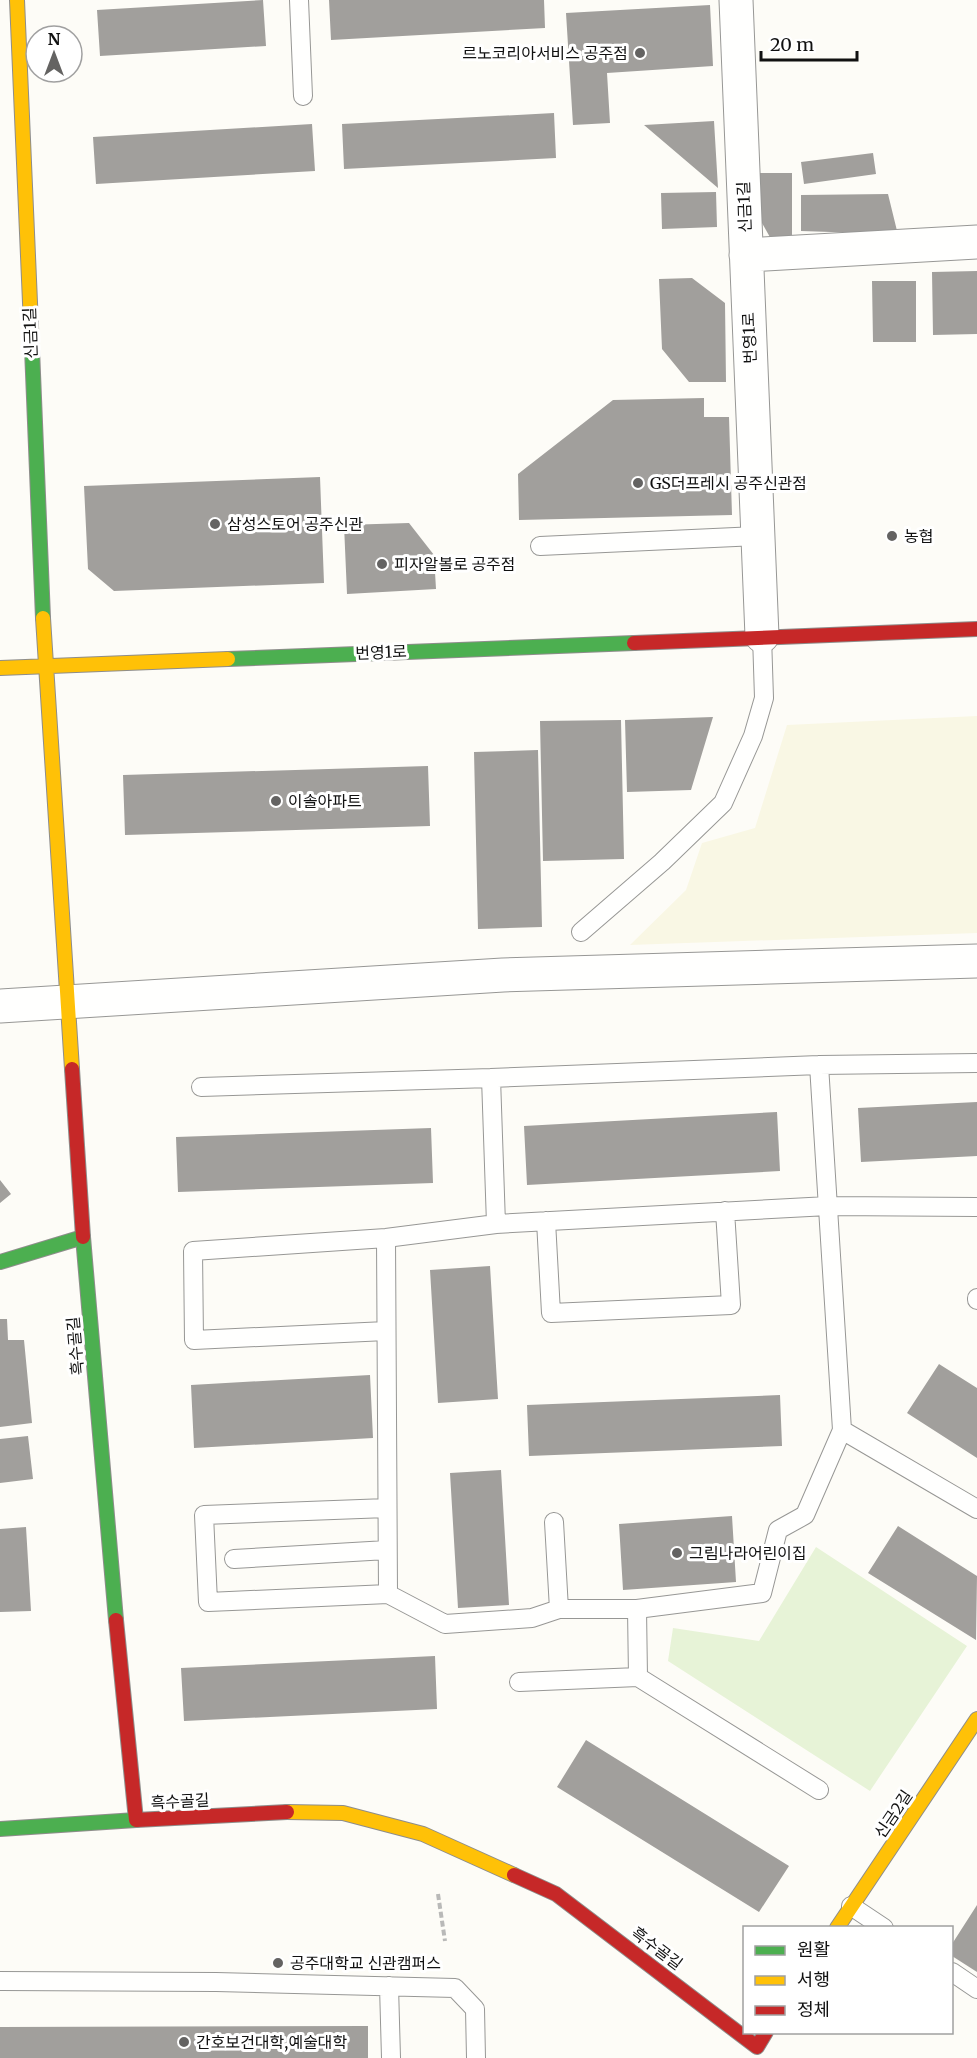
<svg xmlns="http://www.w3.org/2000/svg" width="977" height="2058" font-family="Merriweather,'Noto Sans KR',serif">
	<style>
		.farmland { fill: #f9f7e4 }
		.green { fill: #e7f3d7 }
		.building { fill: #a19f9c }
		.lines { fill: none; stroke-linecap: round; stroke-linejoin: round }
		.lane-casing { stroke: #979795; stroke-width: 20 }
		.street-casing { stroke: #979795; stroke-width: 35 }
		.fast-casing { stroke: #8e8d8b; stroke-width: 16 }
		.slow-casing { stroke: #8e8d8b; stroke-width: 16 }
		.jam-casing { stroke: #8e8d8b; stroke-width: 16 }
		.path { stroke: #b9b9b8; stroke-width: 4; stroke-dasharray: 6 3; stroke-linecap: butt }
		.lane { stroke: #fffffe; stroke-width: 18 }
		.street { stroke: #fffffe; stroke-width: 33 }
		.fast { stroke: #4caf50; stroke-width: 14 }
		.slow { stroke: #ffc107; stroke-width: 14 }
		.jam { stroke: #c62828; stroke-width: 14 }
		.poi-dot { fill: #646362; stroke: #fff; stroke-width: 2 }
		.labels { text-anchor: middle; stroke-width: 6; stroke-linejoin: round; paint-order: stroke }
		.poi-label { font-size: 16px; fill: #111; stroke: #fff; text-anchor: start }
		.street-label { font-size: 16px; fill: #111; stroke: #fff }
	</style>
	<rect width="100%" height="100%" fill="#fdfcf7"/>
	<path class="farmland" d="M977,716V933L630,945L686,890L702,843L755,828L787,725Z"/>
	<path class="green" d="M816,1547L967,1646L870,1791L668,1661L673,1628L759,1641Z"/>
	<path class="building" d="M263,0L266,46L100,56L97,10Z
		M329,0H544L545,28L331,40Z
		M710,5L713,66L607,73L610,123L573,125L566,13Z
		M554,113L556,158L344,169L342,124Z
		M714,121L718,188L644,125Z
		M312,124L315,171L96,184L93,137Z
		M873,153L876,174L804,184L801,162Z
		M757,173H792V239H771L758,216Z
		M716,192L717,227L662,229L661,193Z
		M888,194L899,239L861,233L801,231V195Z
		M977,271V334L933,335L932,272Z
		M692,278L725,303L726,382H689L662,349L659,279Z
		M872,281H916V342H873Z
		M704,398V417H729L732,515L519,520L518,474L613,400Z
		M320,477L324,583L114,591L88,569L84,486Z
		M409,523L434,555L436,589L347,594L344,525Z
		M713,717L691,790L627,792L625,720Z
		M621,720L624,859L543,861L540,721Z
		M538,750L542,927L478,929L474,752Z
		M428,766L430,826L125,835L123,775Z
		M977,1102V1156L861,1162L858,1108Z
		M777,1112L780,1171L527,1185L524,1126Z
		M431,1128L433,1183L178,1192L176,1137Z
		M0,1180L11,1194L0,1203Z
		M490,1266L498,1399L438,1403L430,1270Z
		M0,1319H7L8,1340H24L32,1423L0,1427Z
		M939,1364L977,1388V1458L907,1413Z
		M370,1375L373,1438L194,1448L191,1385Z
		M780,1395L782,1446L529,1456L527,1405Z
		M28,1436L33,1479L0,1483V1439Z
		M501,1470L509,1605L458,1608L450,1473Z
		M732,1516L736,1582L623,1590L619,1524Z
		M898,1526L977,1576L976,1640L868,1573Z
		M26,1527L31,1611L0,1612V1529Z
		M435,1656L437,1709L184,1721L181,1668Z
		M586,1740L789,1866L759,1912L557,1787Z
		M977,1905V1972L952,1956V1944Z
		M368,2026V2058H0V2027Z"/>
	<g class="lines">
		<defs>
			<path id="lane" d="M299,0L303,96
				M540,546L757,536
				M581,932L662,862L723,803L753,736L764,698L762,636
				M491,1078L819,1065L977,1063
				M201,1087L491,1078L496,1224
				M546,1221L551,1313L731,1305L725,1211
				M386,1238L388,1594
				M977,1298V1300
				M386,1331L194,1340L193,1251L386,1238L496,1224L828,1206L977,1207
				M842,1430L977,1509
				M387,1508L204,1515L208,1602L388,1594L445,1624L532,1618L559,1609H637L762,1593L778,1530L805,1515L842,1430L819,1065
				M554,1522L559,1609
				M234,1559L387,1550
				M638,1677L819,1790
				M519,1682L638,1677L637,1609
				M851,1906L884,1928
				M952,1972L977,1989
				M0,1981L216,1982L455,1988L475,2009L476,2058
				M389,1986L391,2058"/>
			<path id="street" d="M736,0L762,636
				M746,255L977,242
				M0,1006L503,975L977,961"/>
			<path id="fast" d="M32,349L43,618
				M228,659L634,643
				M0,1262L83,1237L116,1620
				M0,1829L136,1820"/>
			<path id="slow" d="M17,0L32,349
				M43,618L72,1069
				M0,668L228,659
				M287,1812L343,1813L423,1834L514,1875
				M837,1928L977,1719"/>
			<path id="jam" d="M634,643L977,629
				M72,1069L83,1237
				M116,1620L136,1820L287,1812
				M514,1875L556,1894L757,2047L766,2032"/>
		</defs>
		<use href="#lane" class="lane-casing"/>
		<use href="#street" class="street-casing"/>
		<use href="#fast" class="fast-casing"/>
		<use href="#slow" class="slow-casing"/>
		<use href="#jam" class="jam-casing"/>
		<path class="path" d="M438,1894L445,1941"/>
		<use href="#lane" class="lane"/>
		<use href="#street" class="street"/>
		<use href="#fast" class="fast"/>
		<use href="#slow" class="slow"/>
		<use href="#jam" class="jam"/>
	</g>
	<g class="poi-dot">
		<circle cx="640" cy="53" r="6"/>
		<circle cx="638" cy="483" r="6"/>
		<circle cx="215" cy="524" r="6"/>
		<circle cx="892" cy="536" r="6"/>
		<circle cx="382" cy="564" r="6"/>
		<circle cx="276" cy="801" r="6"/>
		<circle cx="677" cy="1553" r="6"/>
		<circle cx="278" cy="1963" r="6"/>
		<circle cx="184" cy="2042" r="6"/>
	</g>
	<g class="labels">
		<g class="poi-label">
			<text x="628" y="59" text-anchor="end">르노코리아서비스 공주점</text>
			<text x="650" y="489">GS더프레시 공주신관점</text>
			<text x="227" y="530">삼성스토어 공주신관</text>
			<text x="904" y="542">농협</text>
			<text x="394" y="570">피자알볼로 공주점</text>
			<text x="288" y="807">이솔아파트</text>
			<text x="689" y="1559">그림나라어린이집</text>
			<text x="290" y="1969">공주대학교 신관캠퍼스</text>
			<text x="196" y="2048">간호보건대학,예술대학</text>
		</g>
		<g class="street-label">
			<text transform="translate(744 207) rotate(-92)" y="6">신금1길</text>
			<text transform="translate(30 333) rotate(-92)" y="6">신금1길</text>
			<text transform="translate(749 338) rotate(-92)" y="6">번영1로</text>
			<text transform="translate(381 652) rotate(-2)" y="6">번영1로</text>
			<text transform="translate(75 1346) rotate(-95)" y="6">흑수골길</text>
			<text transform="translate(180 1801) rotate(-3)" y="6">흑수골길</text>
			<text transform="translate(893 1814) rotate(-56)" y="6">신금2길</text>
			<text transform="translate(657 1948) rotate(37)" y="6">흑수골길</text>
		</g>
	</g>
	<rect x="743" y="1926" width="210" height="108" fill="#ffffff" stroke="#a0a0a0" stroke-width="1.5"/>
	<rect x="755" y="1946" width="30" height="9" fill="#4caf50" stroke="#a0a0a0" stroke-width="1.5"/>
	<text x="797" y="1956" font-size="18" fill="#111111">원활</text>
	<rect x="755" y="1976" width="30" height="9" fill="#ffc107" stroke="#a0a0a0" stroke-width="1.5"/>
	<text x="797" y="1986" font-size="18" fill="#111111">서행</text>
	<rect x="755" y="2006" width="30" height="9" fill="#c62828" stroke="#a0a0a0" stroke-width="1.5"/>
	<text x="797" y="2016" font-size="18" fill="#111111">정체</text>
	<g transform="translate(54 54)"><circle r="28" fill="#ffffff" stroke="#a0a0a0" stroke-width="1.5"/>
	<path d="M0-4.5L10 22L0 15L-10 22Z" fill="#646362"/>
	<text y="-9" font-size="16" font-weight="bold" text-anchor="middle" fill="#111111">N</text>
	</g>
	<path d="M761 51v9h96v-9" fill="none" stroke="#111111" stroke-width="3"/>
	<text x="770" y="51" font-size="18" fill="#111111" stroke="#ffffff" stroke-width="4.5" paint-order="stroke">20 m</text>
</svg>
